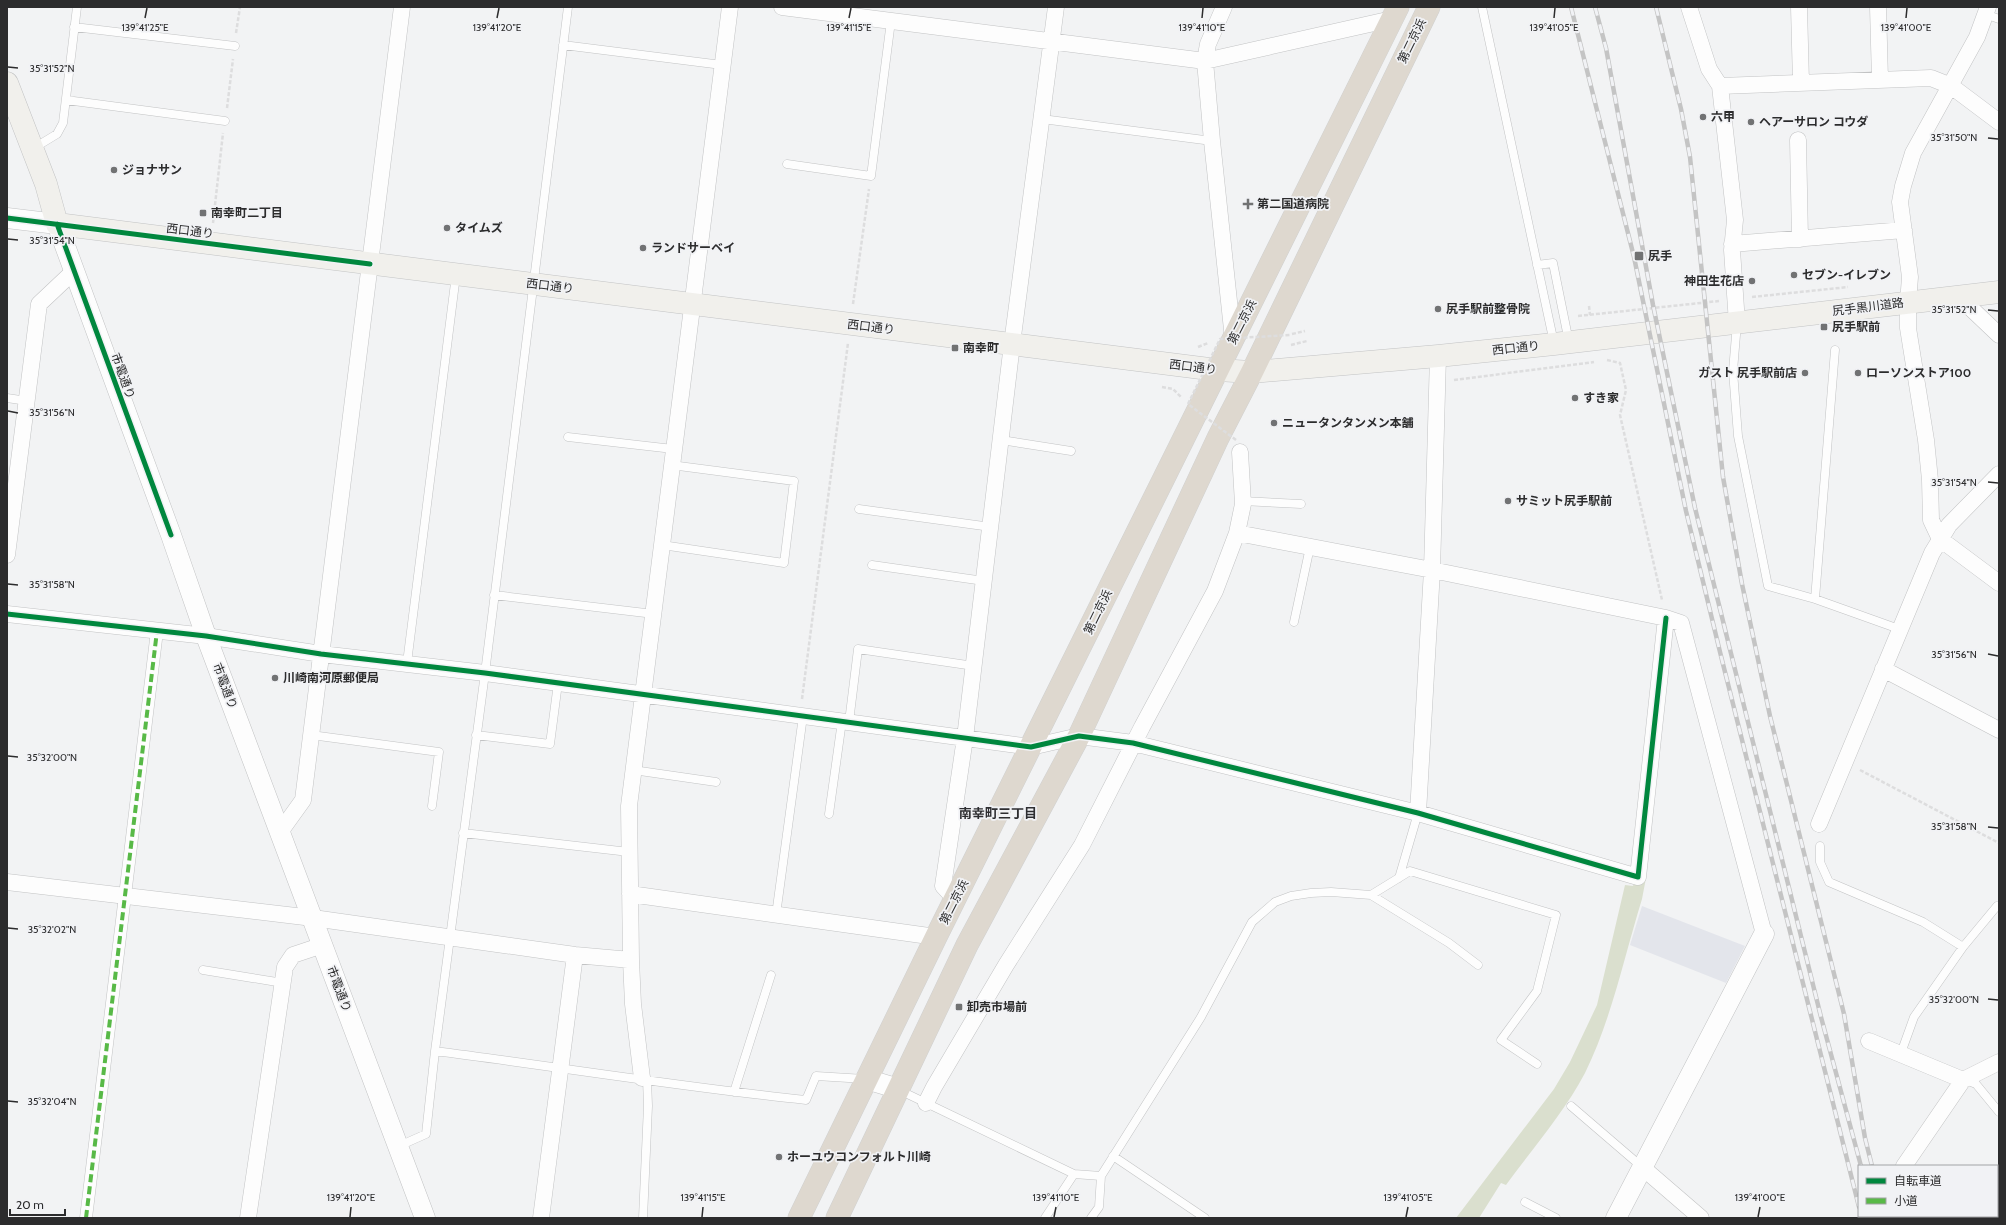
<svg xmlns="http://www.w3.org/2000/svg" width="2006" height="1225" font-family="Cabin,'Noto Sans JP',sans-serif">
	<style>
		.built { fill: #e3e5eb }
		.green { fill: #dadfce }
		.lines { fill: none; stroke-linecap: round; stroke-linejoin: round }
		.service-casing { stroke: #c2c3c4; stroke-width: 9 }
		.pedestrian-casing { stroke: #c2c3c4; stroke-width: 13 }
		.minor-casing { stroke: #c2c3c4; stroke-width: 17 }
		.tertiary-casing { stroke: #c2c3c4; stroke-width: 21 }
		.secondary-casing { stroke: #c2c3c4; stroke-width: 23 }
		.trunk-casing { stroke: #d0d1d1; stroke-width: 23 }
		.path { stroke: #ddddde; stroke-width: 2.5; stroke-dasharray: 4 2; stroke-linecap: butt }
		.service { stroke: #fdfdfd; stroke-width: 8 }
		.pedestrian { stroke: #fdfdfd; stroke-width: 12 }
		.minor { stroke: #fdfdfd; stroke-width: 16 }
		.tertiary { stroke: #fdfdfd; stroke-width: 20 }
		.secondary { stroke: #f1f0ec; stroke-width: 22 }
		.trunk { stroke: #ded8cf; stroke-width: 22 }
		.rail-casing { stroke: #c4c4c4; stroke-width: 4.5 }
		.rail { stroke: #f1f2f5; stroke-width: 3; stroke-dasharray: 9; stroke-linecap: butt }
		.path-bridge { stroke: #ddddde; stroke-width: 2.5; stroke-dasharray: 4 2; stroke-linecap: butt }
		.quiet { stroke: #58b947; stroke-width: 4; stroke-dasharray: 8 4; stroke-linecap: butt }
		.cycleway-casing { stroke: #f1f2f5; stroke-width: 8 }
		.cycleway { stroke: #00873e; stroke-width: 5 }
		.ticks { fill: none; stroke: #2c2c2d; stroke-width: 1.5 }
		.poi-dot { fill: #717273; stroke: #f1f2f5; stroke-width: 1.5 }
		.labels { text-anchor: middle; stroke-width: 3.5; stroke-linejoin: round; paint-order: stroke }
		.street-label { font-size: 12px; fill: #2c2c2d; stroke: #f1f2f5 }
		.poi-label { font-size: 12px; font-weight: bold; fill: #2c2c2d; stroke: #f1f2f5; text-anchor: start }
		.neighbourhood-label { font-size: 13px; font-weight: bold; fill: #2e2e31; stroke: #f1f2f5 }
		.ticks-label { font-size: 10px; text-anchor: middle; fill: #2c2c2d; stroke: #f1f2f5; stroke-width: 3.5; stroke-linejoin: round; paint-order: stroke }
	</style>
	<rect width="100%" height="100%" fill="#f2f3f4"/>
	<path class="built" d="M1642,906L1745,946L1726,983L1630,945Z"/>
	<path class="green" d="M1646,878L1642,899C1624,957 1612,1018 1585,1073C1564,1113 1532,1149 1506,1185L1501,1183L1479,1218H1456L1554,1089L1570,1062L1597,1005L1625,885L1633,886L1635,881Z"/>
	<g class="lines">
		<defs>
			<path id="service" d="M1482,7L1554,343
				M1985,14L1999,19
				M74,27L235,46
				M563,45L722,65
				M66,100L225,121
				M1042,119L1212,141
				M34,148L57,134L63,123L77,7
				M787,164L871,176L891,21
				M1537,265L1553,263L1569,342
				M1737,323L1733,371L1738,436L1768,586L1815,599L1899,629
				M7,398L27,401
				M568,437L673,449
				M1001,440L1071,451
				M1242,501L1301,504
				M859,509L991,527
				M662,545L784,563L794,481L671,465
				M872,565L984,581
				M494,595L654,614
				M1815,599L1835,350
				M1294,622L1310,547
				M407,663L456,275
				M849,722L858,649L974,666
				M311,735L439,752L432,806
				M476,735L550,744L558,683
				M633,770L716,782
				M829,814L842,721
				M463,833L629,852
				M1820,846V862L1829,882L1923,922L1963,947
				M1399,878L1418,813
				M1371,895L1410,871L1556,915L1537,991L1501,1040L1537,1064
				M776,915L803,716
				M203,970L283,983
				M435,1051L485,673L568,7
				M1901,1053L1914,1017L1963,947L1997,906
				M1966,1080L1976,1084L1999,1112
				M899,1090L1074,1174L1101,1176
				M734,1092L771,975
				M1571,1106L1642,1167
				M399,1146L426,1134L435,1051C559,1067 682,1087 806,1100L816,1076L865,1079
				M1113,1156L1205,1218
				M1525,1202L1556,1218
				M643,1218L648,1106L647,1079
				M1045,1218L1074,1174
				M1091,1218L1099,1207L1101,1176L1201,1017L1252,922L1275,902L1291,896L1311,893L1331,892L1371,895L1449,943L1478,965"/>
			<path id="pedestrian" d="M86,1218L157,631"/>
			<path id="minor" d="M782,7L1205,61L1392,19
				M1224,7L1208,44L1205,61L1212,141L1233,339
				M1689,7L1709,69L1720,86L1931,78L1951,86L1999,122
				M1799,7L1801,83
				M1878,7L1880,80
				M1988,7L1977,37L1913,153L1903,186L1900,202L1910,277L1908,303V328L1926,440L1930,480L1931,520L1940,539L1999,583
				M1720,86L1735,220L1732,250L1737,323
				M1798,140L1800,239
				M1732,244L1904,230
				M1959,297L1999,335
				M1237,533L1432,570L1666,618L1681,623L1764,934
				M7,555L39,304L74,271
				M7,614L206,636L321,654L485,673L1031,747L1079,736L1133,743L1418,813L1638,877L1666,618
				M1883,669L1999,730
				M1418,813L1432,570L1438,356
				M1819,824L1932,553L1949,525L1999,474
				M280,832L303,800L402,7
				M7,882L313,918L575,955L631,960
				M630,894L936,937
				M955,899L943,886L965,738L1012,344L1056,7
				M1869,1041L1963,1080
				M642,1078L633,1004L631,960L629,806L730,7
				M926,1103L934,1087L1006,965L1082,845L1142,727L1215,591L1237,533L1243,504L1240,452
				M1904,1166L1963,1080L1999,1062
				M1643,1168L1701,1218
				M248,1218L285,967L293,955L323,945
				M541,1218L575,955
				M1869,1218L1870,1216"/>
			<path id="tertiary" d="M7,218L57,224L171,535L206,636L425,1218
				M866,1079L899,1089
				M1616,1218L1764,934"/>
			<path id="secondary" d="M7,83L46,184L57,224L1217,370L1252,372L1438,356L1554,344L1999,292"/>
			<path id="trunk" d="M799,1218L936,937L1398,7
				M837,1218L967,945L1079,736L1218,438L1252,372L1429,7"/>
		</defs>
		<use href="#service" class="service-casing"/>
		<use href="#pedestrian" class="pedestrian-casing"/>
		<use href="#minor" class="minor-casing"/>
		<use href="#tertiary" class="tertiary-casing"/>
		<use href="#secondary" class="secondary-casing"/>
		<use href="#trunk" class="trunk-casing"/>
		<path class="path" d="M236,33L240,7
			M227,108L233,59
			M213,223L223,133
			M1752,297L1848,287
			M853,304L869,189
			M1589,306L1590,315
			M1578,316L1719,301
			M1292,334L1305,331
			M1291,345L1307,341
			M1198,347L1208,343
			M1607,360L1620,363L1626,390L1620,415L1662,600
			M1454,380L1594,362
			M1162,387L1173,389L1182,398
			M802,699L848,343
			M1860,770L1999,843"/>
		<use href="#service" class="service"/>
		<use href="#pedestrian" class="pedestrian"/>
		<use href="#minor" class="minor"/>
		<use href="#tertiary" class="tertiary"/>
		<use href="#secondary" class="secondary"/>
		<use href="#trunk" class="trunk"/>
		<defs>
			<path id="rail" d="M1571,7L1634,257L1686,511L1720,652L1859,1207
				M1595,7L1606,48L1653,305L1695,508L1821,1017L1861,1166
				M1656,7L1681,109L1690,157L1723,477L1742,584L1770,716L1844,1014L1865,1138L1872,1166
				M1861,1216L1862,1218
				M1874,1216L1875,1218
				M1886,1216V1218"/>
		</defs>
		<use href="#rail" class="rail-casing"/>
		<use href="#rail" class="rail"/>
		<path class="path-bridge" d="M1236,440L1188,404L1220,339L1290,335"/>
		<path class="quiet" d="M86,1218L157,631"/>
		<defs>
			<path id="cycleway" d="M7,218L370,264
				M57,224L171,535
				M7,614L206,636L321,654L485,673L1031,747L1079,736L1133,743L1418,813L1638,877L1666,618"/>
		</defs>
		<use href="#cycleway" class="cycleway-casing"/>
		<use href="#cycleway" class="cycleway"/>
	</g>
	<path class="ticks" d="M145,18L147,8M497,18L499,8M849,18L851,8M1202,18L1203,8M1554,18L1555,8M1906,18L1907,8M8,67L18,68M1988,138L1998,139M8,239L18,240M1988,310L1998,311M8,411L18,413M1988,482L1998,483M8,584L18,585M1988,654L1998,656M8,756L18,757M1988,827L1998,828M8,928L18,929M1988,999L1998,1000M8,1101L18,1102M350,1217L351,1207M702,1217L703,1207M1054,1217L1056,1207M1406,1217L1408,1207M1758,1217L1760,1207"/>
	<g class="poi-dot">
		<circle cx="1703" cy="117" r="4"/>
		<circle cx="1751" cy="122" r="4"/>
		<circle cx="114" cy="170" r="4"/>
		<path d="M1246 198h4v4h4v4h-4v4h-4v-4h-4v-4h4z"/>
		<rect x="199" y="209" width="8" height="8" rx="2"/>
		<circle cx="447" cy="228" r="4"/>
		<circle cx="643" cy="248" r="4"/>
		<rect x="1634" y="251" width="10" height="10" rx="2"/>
		<circle cx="1794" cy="275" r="4"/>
		<circle cx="1752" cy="281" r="4"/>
		<circle cx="1438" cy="309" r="4"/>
		<rect x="1820" y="323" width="8" height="8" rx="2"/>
		<rect x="951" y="344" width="8" height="8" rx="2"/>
		<circle cx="1805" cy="373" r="4"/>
		<circle cx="1858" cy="373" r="4"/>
		<circle cx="1575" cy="398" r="4"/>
		<circle cx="1274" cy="423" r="4"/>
		<circle cx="1508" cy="501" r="4"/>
		<circle cx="275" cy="678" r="4"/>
		<rect x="955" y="1003" width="8" height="8" rx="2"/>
		<circle cx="779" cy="1157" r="4"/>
	</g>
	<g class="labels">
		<g class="street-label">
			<text transform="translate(1412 41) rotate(-64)" y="4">第二京浜</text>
			<text transform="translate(190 231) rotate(7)" y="4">西口通り</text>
			<text transform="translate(550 286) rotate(7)" y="4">西口通り</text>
			<text transform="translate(1868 307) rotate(-7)" y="4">尻手黒川道路</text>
			<text transform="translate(1242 322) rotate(-63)" y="4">第二京浜</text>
			<text transform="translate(871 327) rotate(7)" y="4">西口通り</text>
			<text transform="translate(1516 348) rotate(-6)" y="4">西口通り</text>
			<text transform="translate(1193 367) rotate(7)" y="4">西口通り</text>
			<text transform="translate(123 376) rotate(70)" y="4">市電通り</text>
			<text transform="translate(1098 612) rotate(-64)" y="4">第二京浜</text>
			<text transform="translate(225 686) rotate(69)" y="4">市電通り</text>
			<text transform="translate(954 902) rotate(-63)" y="4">第二京浜</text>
			<text transform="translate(339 989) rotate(69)" y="4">市電通り</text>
		</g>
		<g class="poi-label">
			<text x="1711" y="121">六甲</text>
			<text x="1759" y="126">ヘアーサロン コウダ</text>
			<text x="122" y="174">ジョナサン</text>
			<text x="1257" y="208">第二国道病院</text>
			<text x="211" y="217">南幸町二丁目</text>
			<text x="455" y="232">タイムズ</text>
			<text x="651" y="252">ランドサーベイ</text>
			<text x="1648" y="260">尻手</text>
			<text x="1802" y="279">セブン-イレブン</text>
			<text x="1744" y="285" text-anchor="end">神田生花店</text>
			<text x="1446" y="313">尻手駅前整骨院</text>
			<text x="1832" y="331">尻手駅前</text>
			<text x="963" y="352">南幸町</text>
			<text x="1797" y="377" text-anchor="end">ガスト 尻手駅前店</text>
			<text x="1866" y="377">ローソンストア100</text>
			<text x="1583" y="402">すき家</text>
			<text x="1282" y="427">ニュータンタンメン本舗</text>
			<text x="1516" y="505">サミット尻手駅前</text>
			<text x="283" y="682">川崎南河原郵便局</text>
			<text x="967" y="1011">卸売市場前</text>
			<text x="787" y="1161">ホーユウコンフォルト川崎</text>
		</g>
		<g class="neighbourhood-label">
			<text x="998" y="818">南幸町三丁目</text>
		</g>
	</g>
	<g class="ticks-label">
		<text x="145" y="31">139°41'25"E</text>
		<text x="497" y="31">139°41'20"E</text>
		<text x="849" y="31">139°41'15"E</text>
		<text x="1202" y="31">139°41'10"E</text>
		<text x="1554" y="31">139°41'05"E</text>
		<text x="1906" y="31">139°41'00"E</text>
		<text x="52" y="72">35°31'52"N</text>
		<text x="1954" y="141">35°31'50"N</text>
		<text x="52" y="244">35°31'54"N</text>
		<text x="1954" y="313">35°31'52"N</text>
		<text x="52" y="416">35°31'56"N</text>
		<text x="1954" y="486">35°31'54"N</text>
		<text x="52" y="588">35°31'58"N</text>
		<text x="1954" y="658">35°31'56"N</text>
		<text x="52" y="761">35°32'00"N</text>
		<text x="1954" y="830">35°31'58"N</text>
		<text x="52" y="933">35°32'02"N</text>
		<text x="1954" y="1003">35°32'00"N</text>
		<text x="52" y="1105">35°32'04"N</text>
		<text x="351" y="1201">139°41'20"E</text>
		<text x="703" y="1201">139°41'15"E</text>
		<text x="1056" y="1201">139°41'10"E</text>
		<text x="1408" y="1201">139°41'05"E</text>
		<text x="1760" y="1201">139°41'00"E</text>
	</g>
	<rect width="2006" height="1225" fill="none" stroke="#2c2c2d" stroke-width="16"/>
	<rect x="1858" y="1165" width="140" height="52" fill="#f1f2f5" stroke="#a2a3a5"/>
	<rect x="1866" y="1178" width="20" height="6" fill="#00873e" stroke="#a2a3a5"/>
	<text x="1894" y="1185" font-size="12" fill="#2c2c2d">自転車道</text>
	<rect x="1866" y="1198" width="20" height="6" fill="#58b947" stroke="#a2a3a5"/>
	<text x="1894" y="1205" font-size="12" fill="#2c2c2d">小道</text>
	<path d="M10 1209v6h55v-6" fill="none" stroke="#2c2c2d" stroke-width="2"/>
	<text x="16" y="1209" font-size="12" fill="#2c2c2d" stroke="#f1f2f5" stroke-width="3" paint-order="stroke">20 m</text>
</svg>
